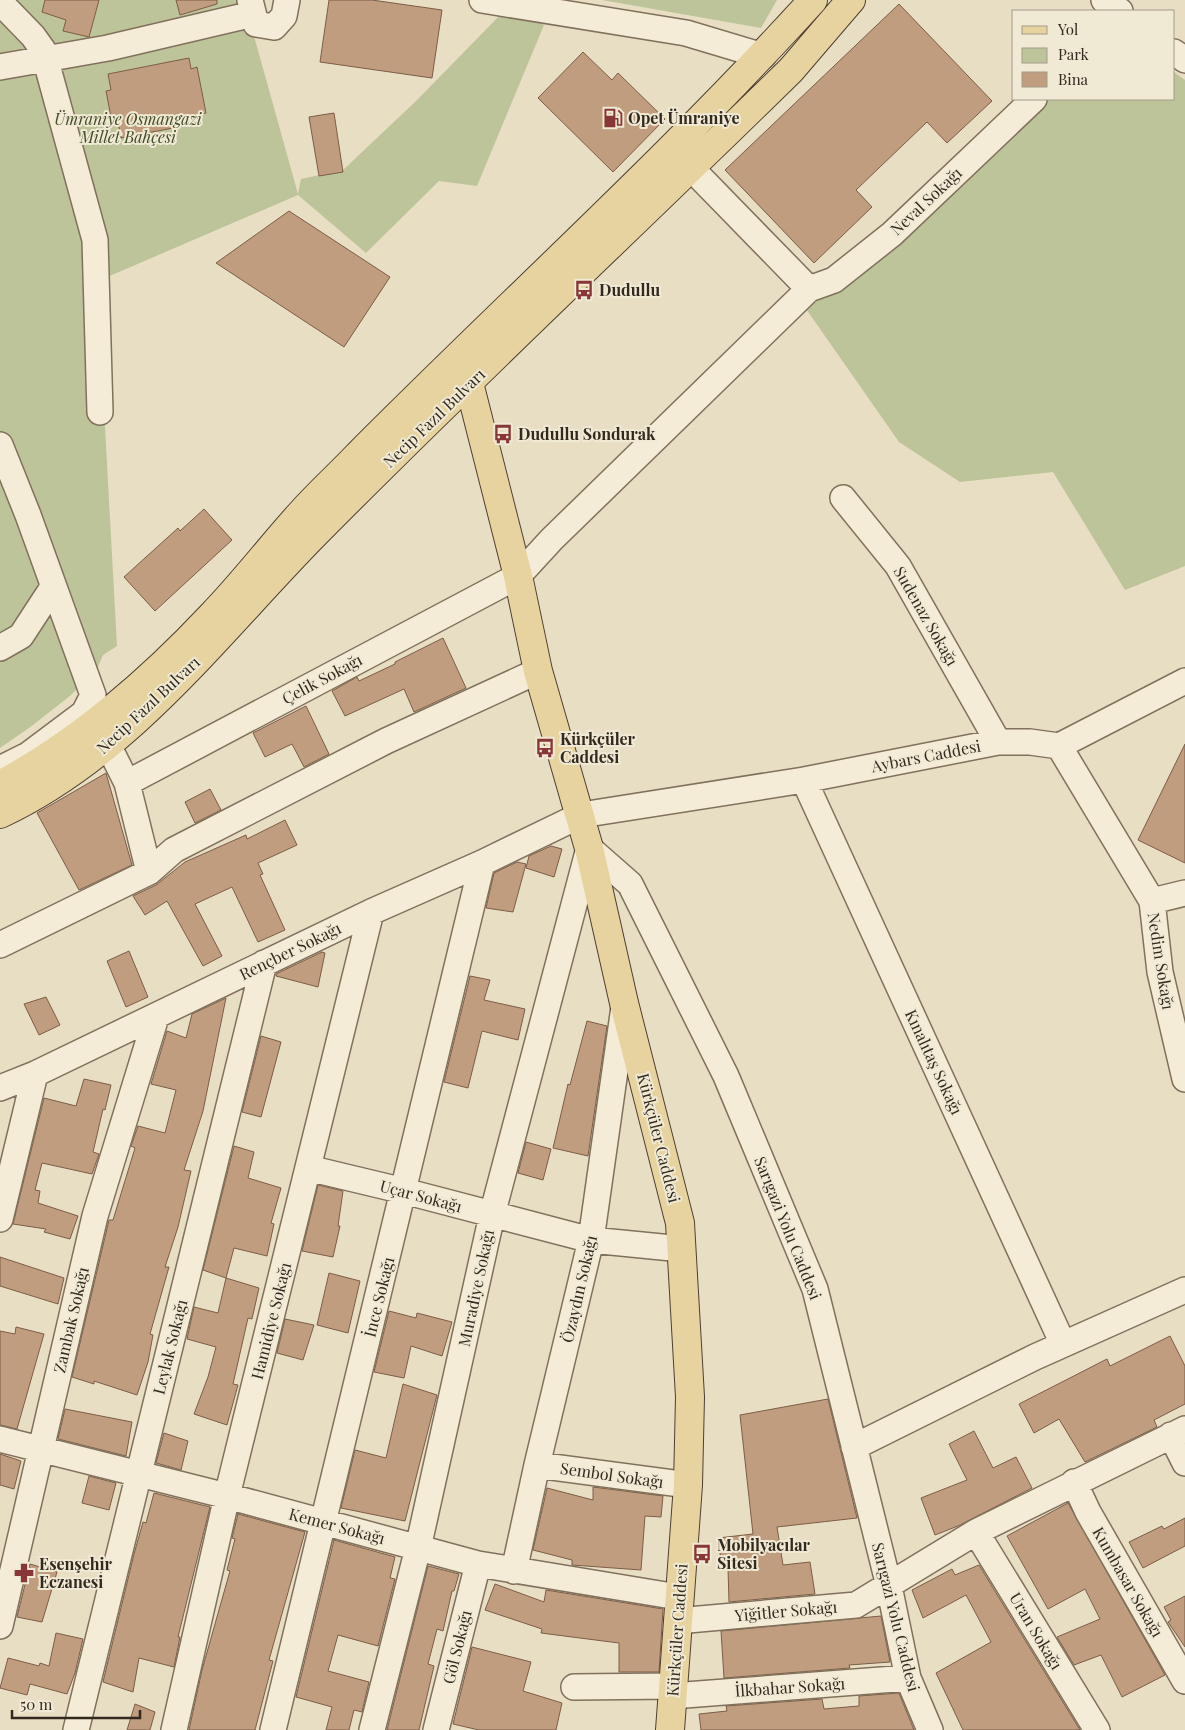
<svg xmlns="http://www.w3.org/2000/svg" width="1185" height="1730" font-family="'Playfair Display',serif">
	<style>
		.green { fill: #bec49a }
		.building { fill: #c19d7f; stroke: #7c5d46 }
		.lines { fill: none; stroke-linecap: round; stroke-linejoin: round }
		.minor-casing { stroke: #80715d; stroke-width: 28 }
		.major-casing { stroke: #4e3f31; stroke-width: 30 }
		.minor { stroke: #f4ecd6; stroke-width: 25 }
		.major { stroke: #e6d3a0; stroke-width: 28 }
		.labels { text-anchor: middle; stroke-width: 4; stroke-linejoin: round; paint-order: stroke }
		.poi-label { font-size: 16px; font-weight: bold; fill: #32291f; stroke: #f0e9d3; text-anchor: start }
		.park-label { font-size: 16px; font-style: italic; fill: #414c28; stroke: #f0e9d3 }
		.street-label { font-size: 16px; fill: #32291f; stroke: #f0e9d3 }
	</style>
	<rect width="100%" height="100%" fill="#e8dec4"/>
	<path class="green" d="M0,0H244L298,194L301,179L343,170L416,101L509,6L544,25L477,186L439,181L366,253L298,195L105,278V427L117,646L103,655L97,669L70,696L29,728L0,748Z
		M602,0H777L761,28Z
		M1174,72L1185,80V566L1125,590L1053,472L960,482L899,442L804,306L960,184L1048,99H1174Z"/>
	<path class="building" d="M45,0H99L89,37L63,31L66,20L42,12Z
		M176,0H217V4L180,15Z
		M329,0H372L442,10L432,78L320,62Z
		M899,4L992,101L947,143L927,122L856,190L872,207L814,263L725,170Z
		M583,52L612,80L618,73L665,119L613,172L538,98Z
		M189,58L191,69L197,67L206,113L197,115L199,123L121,138L118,121L112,122L106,91L111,90L108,74Z
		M334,113L343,172L319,176L309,117Z
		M289,211L390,277L344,347L216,263Z
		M204,509L232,540L155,611L124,577L178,528L180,531Z
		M443,638L466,688L414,712L404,689L345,716L332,691L357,677L359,681L395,664V662Z
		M306,706L329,754L304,767L292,744L265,757L253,733Z
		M1185,744V863L1138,840Z
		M106,773L132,865L79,890L37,813Z
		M210,789L221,810L195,823L185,802Z
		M285,820L297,845L258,863L263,874L260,875L285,930L258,942L232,887L195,904L222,956L203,966L167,901L145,915L133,896L156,885L185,862L246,835L247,839Z
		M551,846L562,849L554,877L526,868L529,856Z
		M517,862L526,864L513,912L486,908L494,873Z
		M129,951L148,997L126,1007L107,961Z
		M322,952L325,953L318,987L276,976V974Z
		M470,976L490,980L484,1000L525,1009L518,1040L482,1031L468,1088L444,1082Z
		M46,997L60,1025L39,1035L24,1004Z
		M226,998L203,1111L184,1170L191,1171L178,1227L165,1267H169L150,1334L153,1335L148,1362L137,1395L94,1381V1384L72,1377L109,1220H113L135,1148L131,1146L138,1126L165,1133L176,1090L151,1084L167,1031L186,1038L192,1014Z
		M587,1021L607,1026L588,1156L553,1148L568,1084L570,1085Z
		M261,1036L281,1042L261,1117L242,1112Z
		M84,1079L111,1085L105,1110L103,1109L93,1152L99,1154L92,1174L42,1163L35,1190L40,1191L38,1203L78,1216L70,1239L44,1232L46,1229L13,1224L44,1098L76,1106Z
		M526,1142L551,1149L543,1180L518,1173Z
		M234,1146L254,1152L248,1178L281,1188L271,1223L274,1224L267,1256L234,1248L226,1278L203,1270Z
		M318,1185L343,1191L338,1226H340L333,1257L302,1251Z
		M0,1257L64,1278L58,1304L0,1286Z
		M329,1273L360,1281L348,1333L317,1325Z
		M226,1278L259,1288L252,1319L248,1318L233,1384L238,1385L227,1425L194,1414L208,1377L216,1347L187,1339L194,1307L218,1313Z
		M389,1311L416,1318L417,1313L452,1322L442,1356L411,1346L404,1378L374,1372Z
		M285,1319L314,1325L303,1360L277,1353Z
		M16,1327L44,1334L17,1429L0,1425V1331L15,1334Z
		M1170,1336L1185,1366V1404L1154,1420L1157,1427L1085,1462L1059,1419L1034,1433L1019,1404L1107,1359L1110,1366Z
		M403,1384L437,1395L405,1521L341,1508L355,1450L386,1458Z
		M828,1399L857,1518L777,1527L783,1565L810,1562L815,1594L729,1602L728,1568H722L718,1538L753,1534L740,1415Z
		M65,1409L132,1422L126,1456L58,1439Z
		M974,1431L993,1468L1016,1457L1032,1488L958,1526L935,1535L921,1498L967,1480L949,1444Z
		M164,1433L188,1441L181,1470L156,1463Z
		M0,1454L21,1461L14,1489L0,1485Z
		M89,1476L116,1483L109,1510L82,1503Z
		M593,1487L663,1496L661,1517L645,1516L641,1570L572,1565V1560L533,1550L547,1488L593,1500Z
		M154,1493L210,1507L178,1637H180L174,1667L139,1658L133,1692L103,1682L134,1554L143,1522L146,1523Z
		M1068,1503L1165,1675L1122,1697L1101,1655L1074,1665L1057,1637L1100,1619L1085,1589L1048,1609L1007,1536Z
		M238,1514L305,1532L269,1660L273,1661L255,1730H189L202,1670L230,1571L227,1570L235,1539L232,1538Z
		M1185,1518V1546L1143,1568L1129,1542L1162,1526L1164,1529Z
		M334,1540L395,1557L390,1578L395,1579L378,1646L338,1635L328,1671L369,1682L362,1712L354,1710L349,1730H326L332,1707L296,1697Z
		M30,1564L57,1572L42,1622L17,1617Z
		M979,1565L1080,1730H963L936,1673L991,1642L966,1595L923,1618L912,1590L952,1569L955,1575Z
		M428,1566L459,1574L454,1591H452L443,1631L437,1629L428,1664L434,1666L419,1730H387Z
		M495,1584L544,1602L546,1590L663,1609L659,1672H619V1643L541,1633L542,1629L485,1610Z
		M1185,1596V1647L1168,1622L1171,1620L1164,1607Z
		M881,1616L890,1662L849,1665L850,1668L724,1678L721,1631Z
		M56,1633L83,1639L75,1673L67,1694L30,1684L27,1695L0,1688L8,1658L39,1666L40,1663L49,1666Z
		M472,1647L531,1662L523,1691L562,1703L556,1730H479L453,1724Z
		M899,1693L914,1730H701L699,1714L727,1711L726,1706L822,1699L824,1709L859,1706V1696Z
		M135,1704L155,1712L150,1730H127Z"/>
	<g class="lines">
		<defs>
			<path id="minor" d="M250,0L256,24L274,27L284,16L287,0
				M482,0L686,33L763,56
				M1104,0L1120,11
				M0,2L33,36L43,50L95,240L100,412
				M1174,52L1185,60
				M0,67L108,48L253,14
				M691,168L809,289
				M0,445L28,515L93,695L84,713L28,755L0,769
				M843,498L898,566L998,742
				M0,648L21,636L53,587
				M108,745L127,783L149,872
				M1059,746L1185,681
				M804,780L1063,1344
				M127,783L518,576L552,539L809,289L834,280L892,234L1034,99
				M1152,901L1160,972L1185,1079
				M0,945L149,872L174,850L386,741L538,671
				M0,1088L35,1074L371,912L482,863L581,815L804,780L998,742H1030L1059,746L1152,901L1185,893
				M308,1168L404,1191L591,1240L682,1249
				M0,1219L35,1074
				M1171,1435L1185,1463
				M0,1439L227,1496L478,1564L678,1597
				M854,1447L1035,1357L1185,1290
				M537,1465L688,1485
				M1074,1482L1088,1512L1185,1681
				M976,1532L1097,1730
				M514,1571L537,1465L591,1240L624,1007
				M677,1621L856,1605L976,1532L1185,1429
				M0,1626L95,1216L156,1017
				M574,1687L673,1686
				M672,1696L908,1678
				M76,1730L264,963
				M174,1730L227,1496L371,912
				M273,1730L482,863
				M372,1730L418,1548L492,1215L589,848L630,884L726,1076L815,1289L889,1586L908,1678L930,1730
				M436,1730L478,1564"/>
			<path id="major" d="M454,362L469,383L518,576L538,671L589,848L624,1003L680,1223L690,1397L688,1485L670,1730
				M0,785C80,742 150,681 212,615C244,582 271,546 302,512C320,492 340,474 358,455C509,303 669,159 813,0
				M0,814C128,754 216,635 313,536C469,378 632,226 791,70L851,0"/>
		</defs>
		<use href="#minor" class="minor-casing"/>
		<use href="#major" class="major-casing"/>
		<use href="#minor" class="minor"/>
		<use href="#major" class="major"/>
	</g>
	<defs>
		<symbol id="fuel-bare" viewBox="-9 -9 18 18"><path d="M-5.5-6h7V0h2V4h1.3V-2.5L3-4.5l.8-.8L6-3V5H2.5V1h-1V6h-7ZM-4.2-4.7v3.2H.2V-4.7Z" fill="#873735" stroke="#f0e9d3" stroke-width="2.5" paint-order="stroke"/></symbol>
		<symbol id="bus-bare" viewBox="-9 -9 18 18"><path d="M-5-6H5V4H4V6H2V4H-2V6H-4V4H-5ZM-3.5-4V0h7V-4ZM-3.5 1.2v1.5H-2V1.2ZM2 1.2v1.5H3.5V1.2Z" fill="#873735" stroke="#f0e9d3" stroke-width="2.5" paint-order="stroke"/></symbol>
		<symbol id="pharmacy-bare" viewBox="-9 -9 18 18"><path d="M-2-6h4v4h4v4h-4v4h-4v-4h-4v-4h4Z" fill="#873735" stroke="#f0e9d3" stroke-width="2.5" paint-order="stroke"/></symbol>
	</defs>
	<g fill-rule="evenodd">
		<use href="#fuel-bare" x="599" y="104" width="28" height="28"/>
		<use href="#bus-bare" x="570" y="276" width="28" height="28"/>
		<use href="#bus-bare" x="489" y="420" width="28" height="28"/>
		<use href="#bus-bare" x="531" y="734" width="28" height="28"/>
		<use href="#bus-bare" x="688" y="1540" width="28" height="28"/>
		<use href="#pharmacy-bare" x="10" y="1559" width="28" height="28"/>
	</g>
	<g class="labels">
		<g class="poi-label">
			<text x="628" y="124">Opet Ümraniye</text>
			<text x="599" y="296">Dudullu</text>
			<text x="518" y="440">Dudullu Sondurak</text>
			<text x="560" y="745">Kürkçüler<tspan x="560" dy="18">Caddesi</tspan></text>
			<text x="717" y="1551">Mobilyacılar<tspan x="717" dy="18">Sitesi</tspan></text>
			<text x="39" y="1570">Esenşehir<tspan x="39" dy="18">Eczanesi</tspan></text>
		</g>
		<g class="park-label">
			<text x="128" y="125">Ümraniye Osmangazi<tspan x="128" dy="18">Millet Bahçesi</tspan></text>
		</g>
		<g class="street-label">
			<text transform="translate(926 201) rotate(-43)" y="6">Neval Sokağı</text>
			<text transform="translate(434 418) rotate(-44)" y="6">Necip Fazıl Bulvarı</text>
			<text transform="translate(926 616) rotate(60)" y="6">Sudenaz Sokağı</text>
			<text transform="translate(322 679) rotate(-28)" y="6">Çelik Sokağı</text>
			<text transform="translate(148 705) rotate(-43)" y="6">Necip Fazıl Bulvarı</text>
			<text transform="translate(926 756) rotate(-11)" y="6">Aybars Caddesi</text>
			<text transform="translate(290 951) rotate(-26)" y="6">Rençber Sokağı</text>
			<text transform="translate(1161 961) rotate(81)" y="6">Nedim Sokağı</text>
			<text transform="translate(934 1062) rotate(65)" y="6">Kınalıtaş Sokağı</text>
			<text transform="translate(659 1138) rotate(76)" y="6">Kürkçüler Caddesi</text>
			<text transform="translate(421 1196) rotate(15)" y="6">Uçar Sokağı</text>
			<text transform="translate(788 1228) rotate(68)" y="6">Sarıgazi Yolu Caddesi</text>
			<text transform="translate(476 1288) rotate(-78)" y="6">Muradiye Sokağı</text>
			<text transform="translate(579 1289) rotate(-77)" y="6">Özaydın Sokağı</text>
			<text transform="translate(379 1297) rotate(-76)" y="6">İnce Sokağı</text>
			<text transform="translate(71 1320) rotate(-77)" y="6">Zambak Sokağı</text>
			<text transform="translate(271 1321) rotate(-76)" y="6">Hamidiye Sokağı</text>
			<text transform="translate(170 1347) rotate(-76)" y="6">Leylak Sokağı</text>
			<text transform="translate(612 1475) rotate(8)" y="6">Sembol Sokağı</text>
			<text transform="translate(337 1526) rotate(15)" y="6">Kemer Sokağı</text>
			<text transform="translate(1128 1582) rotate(60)" y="6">Kumbasar Sokağı</text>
			<text transform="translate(786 1611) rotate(-5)" y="6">Yiğitler Sokağı</text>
			<text transform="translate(896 1617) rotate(76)" y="6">Sarıgazi Yolu Caddesi</text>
			<text transform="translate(677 1630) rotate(-86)" y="6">Kürkçüler Caddesi</text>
			<text transform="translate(1036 1631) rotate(59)" y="6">Uran Sokağı</text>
			<text transform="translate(457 1647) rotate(-76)" y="6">Göl Sokağı</text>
			<text transform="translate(790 1687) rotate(-4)" y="6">İlkbahar Sokağı</text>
		</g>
	</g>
	<rect x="1012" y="10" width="162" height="90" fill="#f0e9d3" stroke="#a49c8b"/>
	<rect x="1022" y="26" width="25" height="8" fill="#e6d3a0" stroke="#a49c8b"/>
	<text x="1058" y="35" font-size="15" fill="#32291f">Yol</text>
	<rect x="1022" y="48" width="25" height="15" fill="#bec49a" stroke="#a49c8b"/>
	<text x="1058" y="60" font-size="15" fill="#32291f">Park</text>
	<rect x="1022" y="72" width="25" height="15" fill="#c19d7f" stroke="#a49c8b"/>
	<text x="1058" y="85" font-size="15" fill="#32291f">Bina</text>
	<path d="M12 1710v8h128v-8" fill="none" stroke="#32291f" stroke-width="2.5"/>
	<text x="20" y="1710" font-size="15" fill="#32291f" stroke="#f0e9d3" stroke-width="4" paint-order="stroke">50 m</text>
</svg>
